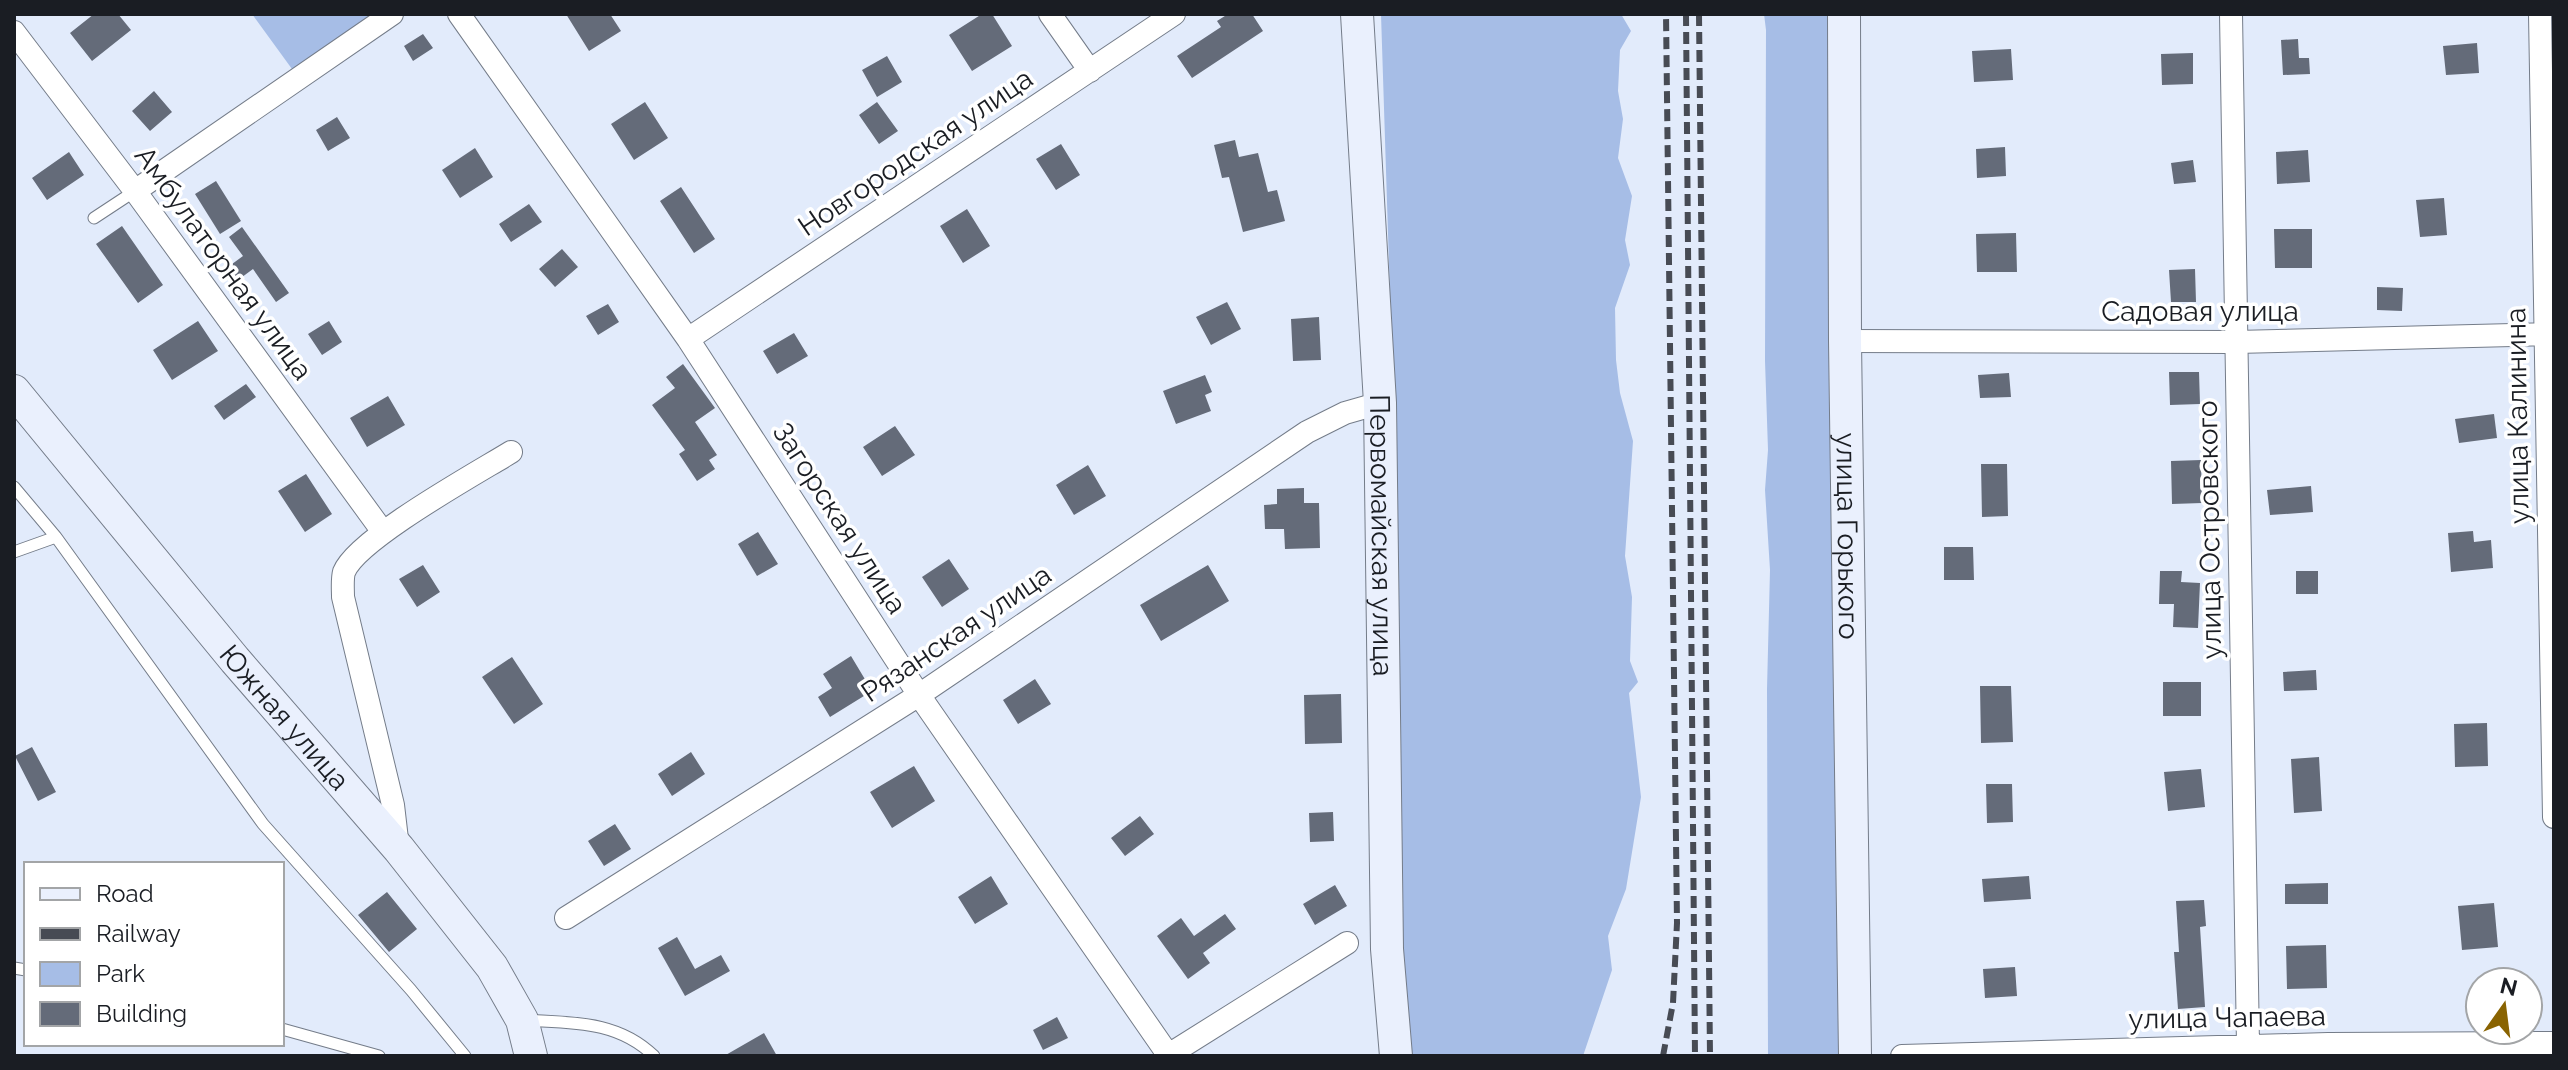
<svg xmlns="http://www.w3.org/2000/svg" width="2568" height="1070" font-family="Raleway,sans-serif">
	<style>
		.green { fill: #a6bde6 }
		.building { fill: #646b79 }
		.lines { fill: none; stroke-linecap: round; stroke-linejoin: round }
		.lane-casing { stroke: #747c89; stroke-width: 13 }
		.street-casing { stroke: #747c89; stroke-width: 24 }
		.secondary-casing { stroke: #747c89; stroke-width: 34 }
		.lane { stroke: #fff; stroke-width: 11 }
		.street { stroke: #fff; stroke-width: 22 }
		.secondary { stroke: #eaf0fd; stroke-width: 32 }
		.rail { stroke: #474b54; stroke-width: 6; stroke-dasharray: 12 6; stroke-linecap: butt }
		.labels { text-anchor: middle; stroke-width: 7; stroke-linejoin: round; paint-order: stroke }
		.street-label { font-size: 28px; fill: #1a1d23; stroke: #fff }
	</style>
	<rect width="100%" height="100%" fill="#e2ebfb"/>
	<path class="green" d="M252,14H378L292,69Z
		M1381,14H1621L1631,31L1620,50L1618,91L1623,119L1618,158L1632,196L1625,240L1630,265L1615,308L1616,360L1620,393L1633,441L1625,556L1632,597L1630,661L1638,682L1629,693L1641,797L1626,889L1608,936L1612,970L1583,1056H1408L1397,929L1399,578Z
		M1764,14H1834L1845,1056H1768L1767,689L1770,570L1765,490L1768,450L1765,361L1766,30Z"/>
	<path class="building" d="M94,14H118L131,30L92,61L70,33Z
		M566,14H610L621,31L589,51Z
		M982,14H992L1012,46L972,71L949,35Z
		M1228,14H1252L1263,31L1192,78L1177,56L1221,27L1217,21Z
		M423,34L433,48L413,61L404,46Z
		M2298,39L2299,58H2309L2310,74L2283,75L2281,40Z
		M2477,43L2479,73L2446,75L2443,46Z
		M2011,49L2013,80L1974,82L1972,51Z
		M2193,53V84L2162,85L2161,54Z
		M887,56L902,82L877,97L862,70Z
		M154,91L172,112L150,131L132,111Z
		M645,102L668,138L634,160L611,124Z
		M877,102L898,131L879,144L859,115Z
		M337,117L350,138L328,151L316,130Z
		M1235,140L1239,157L1258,153L1268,192L1277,190L1285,221L1243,232L1229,177L1222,178L1214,145Z
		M1061,144L1080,175L1056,190L1036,159Z
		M2005,147L2006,176L1977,178L1976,149Z
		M475,148L493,177L460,198L442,170Z
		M2308,150L2310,182L2277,184L2276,152Z
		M69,152L84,175L47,200L32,178Z
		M2193,160L2196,182L2174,184L2171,163Z
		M216,181L241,221L220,234L195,194Z
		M681,187L715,239L694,253L660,201Z
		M2444,198L2447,235L2420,237L2416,200Z
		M529,204L542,222L511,242L499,224Z
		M967,209L990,246L963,263L940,226Z
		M122,226L163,285L138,303L96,244Z
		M242,227L289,293L276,302L253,269L238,280L228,267L243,256L229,237Z
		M2274,229H2312V268H2275Z
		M2016,233L2017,272H1977L1976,234Z
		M562,249L578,267L555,287L539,269Z
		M2195,269L2196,302H2171L2169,270Z
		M2377,287L2403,288L2402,311L2377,310Z
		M1227,302L1241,329L1211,345L1196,317Z
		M608,304L619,322L598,335L586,316Z
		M1319,317L1321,360L1293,361L1291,319Z
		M198,321L218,351L172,380L153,350Z
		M329,321L342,342L322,355L308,334Z
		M794,333L808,356L777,374L763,351Z
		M683,364L715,408L695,422L717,455L709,460L715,469L697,481L679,454L685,450L652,405L675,388L666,377Z
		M2169,372H2199L2200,404L2170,405Z
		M2009,373L2011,397L1980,398L1978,375Z
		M1205,375L1212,392L1205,395L1211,411L1176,424L1163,391Z
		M246,384L256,397L224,420L214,406Z
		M388,396L405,425L367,447L350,418Z
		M2494,414L2497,438L2459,443L2455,419Z
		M895,426L915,455L882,476L863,447Z
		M2201,460L2202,503L2172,504L2171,461Z
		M1981,464H2007L2008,516L1982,517Z
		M1088,465L1106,496L1074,515L1056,485Z
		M306,474L332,514L305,532L278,491Z
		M2311,486L2313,512L2270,515L2267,490Z
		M1304,488V503H1319L1320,548L1285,549L1284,529H1265L1264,505L1277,504V489Z
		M2473,531L2474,542L2491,540L2493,568L2451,572L2448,533Z
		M758,532L778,564L757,576L738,544Z
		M1944,547H1973L1974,580H1944Z
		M949,559L969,589L942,607L922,577Z
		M423,565L440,592L417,607L399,579Z
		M1208,565L1229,601L1161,641L1140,605Z
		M2160,571H2182L2181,582L2200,583L2198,628L2173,627L2174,604H2159Z
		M2296,571H2318V594H2296Z
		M851,656L872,691L830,717L818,697L832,688L823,674Z
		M512,657L543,704L514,724L482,677Z
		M2316,670L2317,690L2284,691L2283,672Z
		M1035,679L1051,704L1018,724L1003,700Z
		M2163,682H2201V716H2163Z
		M1980,686H2011L2013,742L1981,743Z
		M1341,694L1342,743L1305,744L1304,695Z
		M2487,723L2488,766L2455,767L2454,724Z
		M32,747L56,792L38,801L15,756Z
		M691,752L705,774L672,796L658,774Z
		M2319,757L2322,811L2294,813L2291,759Z
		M914,766L935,801L892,828L870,792Z
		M2201,769L2205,807L2168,811L2164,772Z
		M1986,784H2012L2013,822L1987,823Z
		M1333,812L1334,841L1310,842L1309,813Z
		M1140,816L1154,834L1125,856L1111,838Z
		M615,824L631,849L604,866L588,841Z
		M991,876L1008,904L975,924L958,897Z
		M2029,876L2031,899L1984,902L1982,879Z
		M2328,883V904H2285V884Z
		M1335,885L1347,906L1315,925L1303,904Z
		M387,892L417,929L389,952L358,915Z
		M2204,900L2206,926L2200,927L2205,1007L2178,1009L2174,952H2179L2176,901Z
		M2494,903L2498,947L2462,950L2458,906Z
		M1225,914L1236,929L1203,953L1210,963L1188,979L1157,936L1181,918L1194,936Z
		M677,937L695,969L721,955L730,971L685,996L658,948Z
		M2326,945L2327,988L2287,989L2286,946Z
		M2015,967L2017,996L1985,998L1983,969Z
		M1057,1017L1068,1038L1043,1050L1033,1030Z
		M764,1033L777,1056H724Z"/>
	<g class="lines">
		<defs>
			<path id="lane" d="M94,218L135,191
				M14,487L56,537
				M14,552L56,537L263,824L411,990L465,1056
				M14,968L26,970
				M524,1020C571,1023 617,1020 654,1056
				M282,1029L379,1056"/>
			<path id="street" d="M459,14L688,339L919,695L1169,1056
				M1050,14L1090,71
				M2231,14L2248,1045
				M2540,14L2554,817
				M14,32L135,191L383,532
				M135,191L392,14
				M688,339L1174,14
				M1845,341L2236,342L2554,334
				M398,848L393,805L343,597C343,590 342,579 344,572C357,539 477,473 511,452
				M566,918L919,695L1307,432L1345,413L1380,403
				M1167,1056L1347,943
				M1902,1056L2328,1044L2554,1043"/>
			<g id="secondary">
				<path id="s1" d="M1357,14L1380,403L1387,949L1396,1056"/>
				<path id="s2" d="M1844,14L1845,341L1855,1056"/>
				<path id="s3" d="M14,391L235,660L399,849L492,967L522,1020L531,1056"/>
			</g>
		</defs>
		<use href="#lane" class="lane-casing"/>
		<use href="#street" class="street-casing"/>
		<use href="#secondary" class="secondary-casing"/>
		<use href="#lane" class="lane"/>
		<use href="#street" class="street"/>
		<use href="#secondary" class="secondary"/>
		<path class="rail" d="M1686,14L1695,1056
			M1699,14L1710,1056
			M1663,1056L1673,1003L1677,923L1666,14"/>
	</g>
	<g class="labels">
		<g class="street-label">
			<text transform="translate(915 152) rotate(-34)" y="10">Новгородская улица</text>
			<text transform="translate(224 263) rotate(54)" y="10">Амбулаторная улица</text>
			<text x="2200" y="321">Садовая улица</text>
			<text transform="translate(2517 416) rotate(-91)" y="10">улица Калинина</text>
			<text transform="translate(840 518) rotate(57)" y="10">Загорская улица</text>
			<text transform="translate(2209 530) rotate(-91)" y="10">улица Островского</text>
			<text dy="10" stroke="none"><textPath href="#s1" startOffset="522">Первомайская улица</textPath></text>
			<text dy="10" stroke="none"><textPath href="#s2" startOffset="522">улица Горького</textPath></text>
			<text transform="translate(956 633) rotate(-34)" y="10">Рязанская улица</text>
			<text dy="10" stroke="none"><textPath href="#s3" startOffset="424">Южная улица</textPath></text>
			<text transform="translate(2227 1017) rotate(-1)" y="10">улица Чапаева</text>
		</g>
	</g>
	<rect width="2568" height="1070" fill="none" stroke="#1a1d23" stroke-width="32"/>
	<rect x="24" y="862" width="260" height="184" fill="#ffffff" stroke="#a3a5a7" stroke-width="2"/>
	<rect x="40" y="888" width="40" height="12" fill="#eaf0fd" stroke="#a3a5a7" stroke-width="2"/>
	<text x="96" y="902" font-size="24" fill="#1a1d23">Road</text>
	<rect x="40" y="928" width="40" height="12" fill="#474b54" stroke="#a3a5a7" stroke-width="2"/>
	<text x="96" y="942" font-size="24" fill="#1a1d23">Railway</text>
	<rect x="40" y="962" width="40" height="24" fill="#a6bde6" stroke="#a3a5a7" stroke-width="2"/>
	<text x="96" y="982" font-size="24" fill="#1a1d23">Park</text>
	<rect x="40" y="1002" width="40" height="24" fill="#646b79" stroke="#a3a5a7" stroke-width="2"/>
	<text x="96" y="1022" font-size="24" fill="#1a1d23">Building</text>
	<g transform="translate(2504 1006) rotate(14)"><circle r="38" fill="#ffffff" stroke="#a3a5a7" stroke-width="2"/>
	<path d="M0-6L14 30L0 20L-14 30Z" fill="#896301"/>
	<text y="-12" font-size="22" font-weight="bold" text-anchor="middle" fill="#1a1d23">N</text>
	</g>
</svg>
